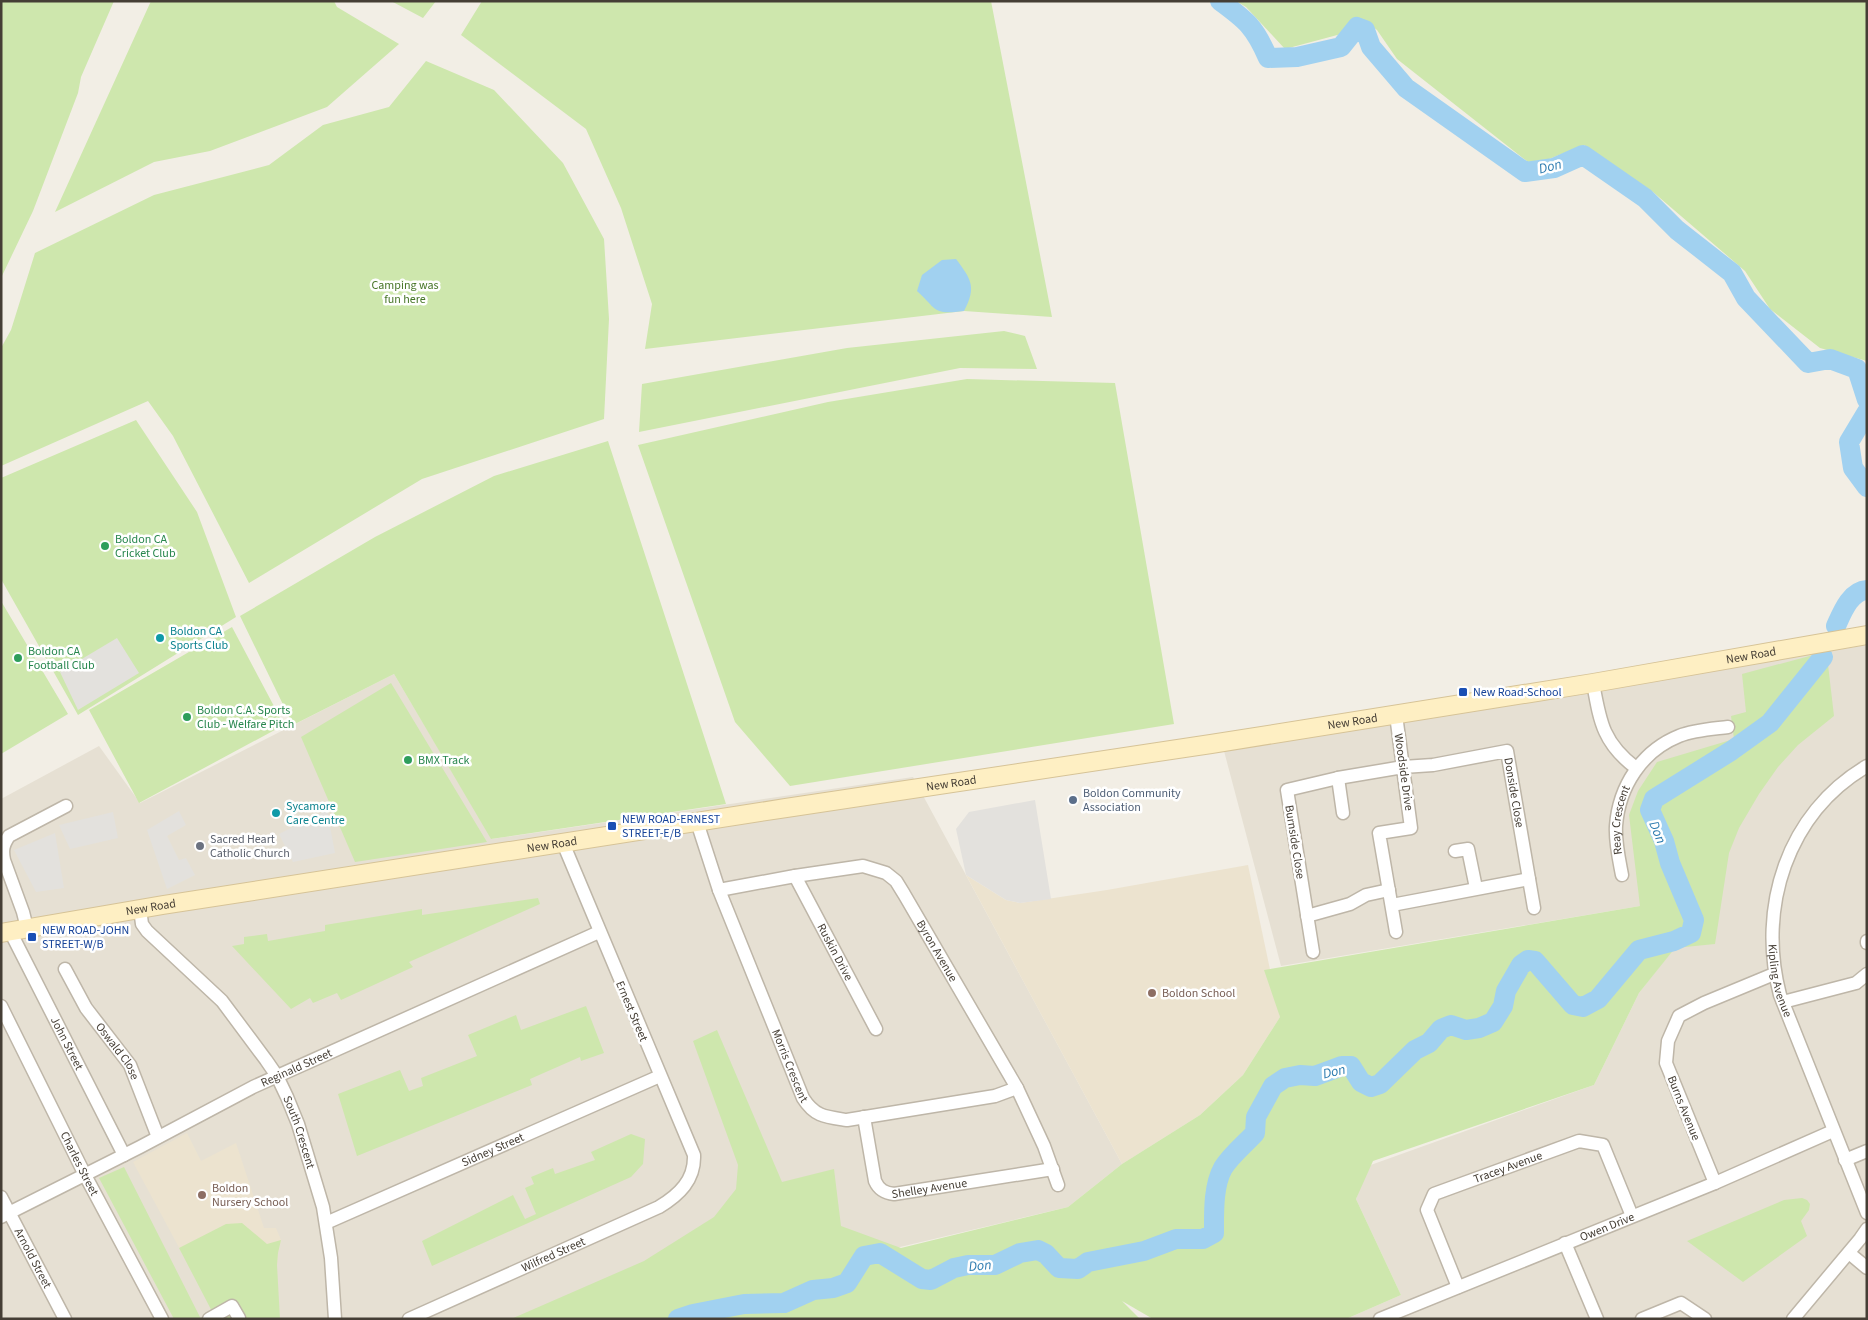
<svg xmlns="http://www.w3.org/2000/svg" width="1868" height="1320" font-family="'Source Sans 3',sans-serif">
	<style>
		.residential { fill: #e6e0d3 }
		.education { fill: #ece3cf }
		.green { fill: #cee7ad }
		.parking { fill: #e3e1dd }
		.water { fill: #a1d1f0 }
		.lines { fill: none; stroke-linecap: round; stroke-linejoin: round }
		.stream { stroke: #a1d1f0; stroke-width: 3 }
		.river { stroke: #a1d1f0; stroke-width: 20 }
		.street-casing { stroke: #beb6a8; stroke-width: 15 }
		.secondary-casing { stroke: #d6c397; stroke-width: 20 }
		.street { stroke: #fff; stroke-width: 12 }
		.secondary { stroke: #feefc3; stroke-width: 18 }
		.leisure-dot { fill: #2e9e5b; stroke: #fff; stroke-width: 2 }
		.culture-dot { fill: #0f9aa8; stroke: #fff; stroke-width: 2 }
		.transit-dot { fill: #1a4fb4; stroke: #fff; stroke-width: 2 }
		.service-dot { fill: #5c6f8a; stroke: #fff; stroke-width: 2 }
		.worship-dot { fill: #6b7280; stroke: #fff; stroke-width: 2 }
		.education-dot { fill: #8d6e63; stroke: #fff; stroke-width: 2 }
		.labels { text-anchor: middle; stroke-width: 5; stroke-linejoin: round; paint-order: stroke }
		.park-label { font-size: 12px; fill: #477628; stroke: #fff }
		.leisure-label { font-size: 12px; fill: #27864d; stroke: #fff; text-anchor: start }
		.culture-label { font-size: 12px; fill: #0d838f; stroke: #fff; text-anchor: start }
		.street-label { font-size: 12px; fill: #453e35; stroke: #fff }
		.transit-label { font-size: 12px; fill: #164399; stroke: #fff; text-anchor: start }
		.service-label { font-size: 12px; fill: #4e5e75; stroke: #fff; text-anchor: start }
		.worship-label { font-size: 12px; fill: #5b616d; stroke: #fff; text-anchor: start }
		.education-label { font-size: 12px; fill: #785e54; stroke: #fff; text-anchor: start }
		.water-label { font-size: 14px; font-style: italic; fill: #2e7cb0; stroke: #fff }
	</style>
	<rect width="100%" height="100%" fill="#f2eee5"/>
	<path class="residential" d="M1867,645V1319H1346L1401,1295L1356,1199L1368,1166L1594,1085L1639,993L1675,947L1640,906L1281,966L1224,751Z
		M394,674L492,839L913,777L1122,1164L1068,1207L597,1319H1V799L99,746L140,803Z"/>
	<path class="education" d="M1248,865L1280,1017L1243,1075L1200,1115L1122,1164L966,875L1006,900L1020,903L1107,890Z
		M187,1133L201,1161L236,1143L264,1228H276L281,1240L278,1253L277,1265L204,1294L133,1162Z"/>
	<path class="green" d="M1,1H114L81,77L78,93L33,211L1,278Z
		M151,1H334L337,7L399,44L327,107L210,151L154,162L55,212Z
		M391,1H436L423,18Z
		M482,1H991L1052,317L964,311L645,349L652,304L621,208L586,129L461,35Z
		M1236,1H1867V361L1820,348L1770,309L1745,271L1653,192L1584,145L1549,159L1528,162L1397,59L1377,30L1363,19L1350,22L1341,34L1285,49L1246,7Z
		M426,61L494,90L563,163L604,239L609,319L604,419L422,479L249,583L173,436L148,401L1,466V348L11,330L35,253L154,195L269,165L323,125L389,107Z
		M1004,331L1025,336L1037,369L960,368L639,432L642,384L847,348Z
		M967,379L1115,383L1174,724L790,786L735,722L638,445L828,402Z
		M136,420L197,512L236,617L78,715L1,579V478Z
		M608,441L726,804L491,839L394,674L293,725L240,616L375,537L494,476Z
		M1,601L68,714L1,754Z
		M232,627L284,725L139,803L89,710Z
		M1817,654L1827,656L1834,716L1798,745L1778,767L1759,794L1739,828L1729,853L1715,944L1675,948L1639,993L1594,1085L1373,1161L1356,1199L1401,1295L1346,1319H1153L1122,1301L1140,1319H511L644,1261L714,1217L736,1189L738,1165L693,1041L717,1030L782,1182L834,1169L841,1226L901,1248L1068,1207L1122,1164L1200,1115L1243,1075L1280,1017L1264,970L1640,906L1629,815L1638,791L1657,762L1734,739L1731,716L1746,712L1742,674Z
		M391,683L487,842L355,862L301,737Z
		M538,898L540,904L409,962L413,967L341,1000L337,993L313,1003L310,998L291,1009L232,946L244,944V937L267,934L268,941L325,931V925L422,909V915Z
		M586,1006L604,1053L581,1061L580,1057L530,1079L532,1085L357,1156L338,1094L400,1070L409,1091L423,1086L421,1078L477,1056L468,1035L516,1015L521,1030Z
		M631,1134L645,1139L643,1164L631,1177L432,1266L422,1241L513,1195L525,1219L536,1214L525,1188L534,1184L531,1177L553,1168L555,1174L595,1160L591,1152Z
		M124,1167L201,1319H174L99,1178Z
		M1802,1198L1807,1200L1810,1204L1809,1210L1801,1221L1807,1236L1743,1282L1687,1241L1784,1200Z
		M242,1223L267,1244L281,1240L278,1253L277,1265L280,1319H216L179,1248L226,1224Z"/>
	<path class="parking" d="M117,638L139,673L78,710L60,672Z
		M1035,800L1051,899L1020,903L1006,900L966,875L956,829L969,812Z
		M327,810L335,853L293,862L279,834Z
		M179,811L186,825L167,836L179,860L186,858L195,875L167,889L147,830Z
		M113,812L118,838L70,849L59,825Z
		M55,833L64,888L36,892L14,850Z"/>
	<path class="water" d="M956,259C971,279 977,287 964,311C932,315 938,310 917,291L922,275L942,260Z"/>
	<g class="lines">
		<path class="stream" d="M1857,369L1867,373"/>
		<path class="river" d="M1220,1C1246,20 1255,27 1268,58L1297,57L1341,47L1357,27L1365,30L1371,47L1406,88L1525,172L1554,168L1583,155L1645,198L1677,230L1732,273L1746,298L1808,363L1830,359L1857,369L1867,400
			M1867,412L1849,442L1853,468L1867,487
			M1836,626C1842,613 1850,591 1867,590
			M678,1319L693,1314L744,1304L784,1303L813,1290L833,1288L847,1283L864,1256L880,1253L922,1279L931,1280L954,1268L968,1265H995L1020,1253L1038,1250L1046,1254L1059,1268L1078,1269L1088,1262L1144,1251L1176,1239H1203L1214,1233C1214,1213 1213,1186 1223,1168C1231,1155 1245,1144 1255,1133L1256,1117L1273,1086L1285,1078L1300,1075L1315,1076L1342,1066H1351L1361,1082L1371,1087L1380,1084L1415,1050L1429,1043L1441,1029L1451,1025L1466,1030L1479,1028L1493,1022L1503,1006L1506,991L1521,965L1528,960L1535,961L1573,1005L1583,1007L1598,999L1639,950L1674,941L1691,933L1694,920L1670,863L1664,841L1650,810L1654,799L1731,751L1770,723L1823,657"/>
		<defs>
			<g id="street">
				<path d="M1593,683C1600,722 1603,743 1636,768"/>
				<path id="s1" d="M1867,766C1787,813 1757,908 1780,995L1867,1213"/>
				<path d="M1338,778L1343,813"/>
				<path id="s2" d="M697,822L719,890L803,1098C815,1117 826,1117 847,1120L995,1096L1017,1088"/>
				<path d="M1455,851L1468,849L1476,888"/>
				<path id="s3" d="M1622,875C1619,859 1615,842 1616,826C1619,786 1642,751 1679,736C1694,730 1712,729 1728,727"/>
				<path id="s4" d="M795,876L876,1029"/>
				<path id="s5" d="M719,890L795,876L863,866L886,873L896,881L904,894L1017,1088L1044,1146L1058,1185"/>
				<path d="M1392,905L1529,879"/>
				<path id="s6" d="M140,909L142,924L147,931L222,1001L266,1060L277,1076L287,1097L298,1124L323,1207L331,1258L335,1319"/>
				<path d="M1307,916L1350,904L1366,895L1389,890"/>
				<path d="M27,928L23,912L4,860C2,850 3,845 9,836L66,806"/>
				<path id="s7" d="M10,931L124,1155"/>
				<path d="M1396,932L1379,833L1411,828L1396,715"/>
				<path d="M1867,941V943"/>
				<path id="s8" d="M1313,952L1287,790L1338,778L1403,767L1433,765L1507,751L1534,908"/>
				<path id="s9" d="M65,969L86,1008L130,1065L158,1137"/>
				<path d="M1783,1002L1856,983L1867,974"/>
				<path id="s10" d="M1,1006L85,1175L162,1319"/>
				<path id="s11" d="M864,1117L875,1181C879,1190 885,1193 894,1194L1053,1169"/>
				<path d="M1845,1160L1867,1151"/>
				<path d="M1715,1183L1666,1063L1668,1041L1679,1016L1704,1003L1774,974"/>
				<path id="s12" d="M1,1197L65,1319"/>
				<path id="s13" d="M1,1217L140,1147L253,1087L599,932"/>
				<path id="s14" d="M326,1223L660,1076"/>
				<path d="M1565,1243L1597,1319"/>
				<path d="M1849,1253L1867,1268"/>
				<path id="s15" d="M1458,1287L1427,1210L1434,1194L1579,1141L1603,1145L1632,1216"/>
				<path d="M209,1319L232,1306L239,1318"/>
				<path id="s16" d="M409,1319L659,1207C679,1195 695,1180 694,1155L563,843"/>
				<path id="s17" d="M1380,1319L1715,1183L1833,1131"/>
				<path d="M1642,1319L1681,1303L1705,1319"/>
				<path d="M1793,1319L1860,1239L1867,1229"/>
			</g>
			<g id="secondary">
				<path id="s18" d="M1,933L163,905L786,808L1211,744L1593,683L1867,635"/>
			</g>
		</defs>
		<use href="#street" class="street-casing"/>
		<use href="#secondary" class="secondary-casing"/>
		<use href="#street" class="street"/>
		<use href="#secondary" class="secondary"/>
	</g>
	<g class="leisure-dot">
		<circle cx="105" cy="546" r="5"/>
		<circle cx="18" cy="658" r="5"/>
		<circle cx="187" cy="717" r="5"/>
		<circle cx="408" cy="760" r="5"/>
	</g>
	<g class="culture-dot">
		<circle cx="160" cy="638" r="5"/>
		<circle cx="276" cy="813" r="5"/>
	</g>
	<g class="transit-dot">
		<rect x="1458" y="687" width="10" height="10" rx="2.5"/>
		<rect x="607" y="821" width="10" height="10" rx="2.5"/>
		<rect x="27" y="932" width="10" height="10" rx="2.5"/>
	</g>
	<circle class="service-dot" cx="1073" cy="800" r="5"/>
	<circle class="worship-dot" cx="200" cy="846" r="5"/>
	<g class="education-dot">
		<circle cx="1152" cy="993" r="5"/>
		<circle cx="202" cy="1195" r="5"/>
	</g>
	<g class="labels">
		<g class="park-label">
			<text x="405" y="289">Camping was<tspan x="405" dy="14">fun here</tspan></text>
		</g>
		<g class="leisure-label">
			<text x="115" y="543">Boldon CA<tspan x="115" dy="14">Cricket Club</tspan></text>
			<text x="28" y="655">Boldon CA<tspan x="28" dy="14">Football Club</tspan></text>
			<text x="197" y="714">Boldon C.A. Sports<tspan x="197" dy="14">Club - Welfare Pitch</tspan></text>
			<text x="418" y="764">BMX Track</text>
		</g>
		<g class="culture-label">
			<text x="170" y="635">Boldon CA<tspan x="170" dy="14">Sports Club</tspan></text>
			<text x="286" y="810">Sycamore<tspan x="286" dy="14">Care Centre</tspan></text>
		</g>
		<g class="street-label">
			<text dy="4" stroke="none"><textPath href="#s18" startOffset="1772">New Road</textPath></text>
			<text dy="4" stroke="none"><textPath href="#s18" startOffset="1368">New Road</textPath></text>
			<text transform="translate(1404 772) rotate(82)" y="4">Woodside Drive</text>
			<text dy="4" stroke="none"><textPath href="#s18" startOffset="962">New Road</textPath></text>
			<text dy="4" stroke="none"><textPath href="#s8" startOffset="430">Donside Close</textPath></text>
			<text dy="4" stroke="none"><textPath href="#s3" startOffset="56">Reay Crescent</textPath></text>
			<text transform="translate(1295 842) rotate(81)" y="4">Burnside Close</text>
			<text dy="4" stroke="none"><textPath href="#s18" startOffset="558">New Road</textPath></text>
			<text dy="4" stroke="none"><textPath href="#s18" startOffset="152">New Road</textPath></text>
			<text dy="4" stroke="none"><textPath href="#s5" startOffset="264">Byron Avenue</textPath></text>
			<text dy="4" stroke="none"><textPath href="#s4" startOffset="86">Ruskin Drive</textPath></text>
			<text dy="4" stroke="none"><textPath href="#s1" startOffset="249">Kipling Avenue</textPath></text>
			<text transform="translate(632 1011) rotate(67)" y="4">Ernest Street</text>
			<text dy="4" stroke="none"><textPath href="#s7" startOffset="126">John Street</textPath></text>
			<text dy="4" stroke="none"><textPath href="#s9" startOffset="98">Oswald Close</textPath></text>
			<text dy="4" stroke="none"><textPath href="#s2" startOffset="261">Morris Crescent</textPath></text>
			<text dy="4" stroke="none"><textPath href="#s13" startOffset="331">Reginald Street</textPath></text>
			<text transform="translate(1684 1108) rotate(68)" y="4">Burns Avenue</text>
			<text dy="4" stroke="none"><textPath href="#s6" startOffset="280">South Crescent</textPath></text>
			<text dy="4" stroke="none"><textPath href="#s14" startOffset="182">Sidney Street</textPath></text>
			<text dy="4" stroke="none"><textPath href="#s10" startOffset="176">Charles Street</textPath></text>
			<text dy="4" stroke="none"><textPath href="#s15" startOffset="179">Tracey Avenue</textPath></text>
			<text dy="4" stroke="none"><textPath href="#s11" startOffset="125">Shelley Avenue</textPath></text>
			<text dy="4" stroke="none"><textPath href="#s17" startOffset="245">Owen Drive</textPath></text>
			<text dy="4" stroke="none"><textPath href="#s16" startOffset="158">Wilfred Street</textPath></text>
			<text dy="4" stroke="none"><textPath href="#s12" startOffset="69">Arnold Street</textPath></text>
		</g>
		<g class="transit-label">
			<text x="1473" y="696">New Road-School</text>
			<text x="622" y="823">NEW ROAD-ERNEST<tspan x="622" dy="14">STREET-E/B</tspan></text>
			<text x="42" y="934">NEW ROAD-JOHN<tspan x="42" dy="14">STREET-W/B</tspan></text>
		</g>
		<g class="service-label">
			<text x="1083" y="797">Boldon Community<tspan x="1083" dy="14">Association</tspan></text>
		</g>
		<g class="worship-label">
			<text x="210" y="843">Sacred Heart<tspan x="210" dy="14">Catholic Church</tspan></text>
		</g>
		<g class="education-label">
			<text x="1162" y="997">Boldon School</text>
			<text x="212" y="1192">Boldon<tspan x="212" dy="14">Nursery School</tspan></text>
		</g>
		<g class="water-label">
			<text transform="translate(1550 166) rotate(-14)" y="5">Don</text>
			<text transform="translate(1658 832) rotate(68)" y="5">Don</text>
			<text transform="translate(1334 1071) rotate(-13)" y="5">Don</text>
			<text transform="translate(980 1265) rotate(-5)" y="5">Don</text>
		</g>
	</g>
	<rect width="1868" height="1320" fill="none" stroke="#453e35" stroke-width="5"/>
</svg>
